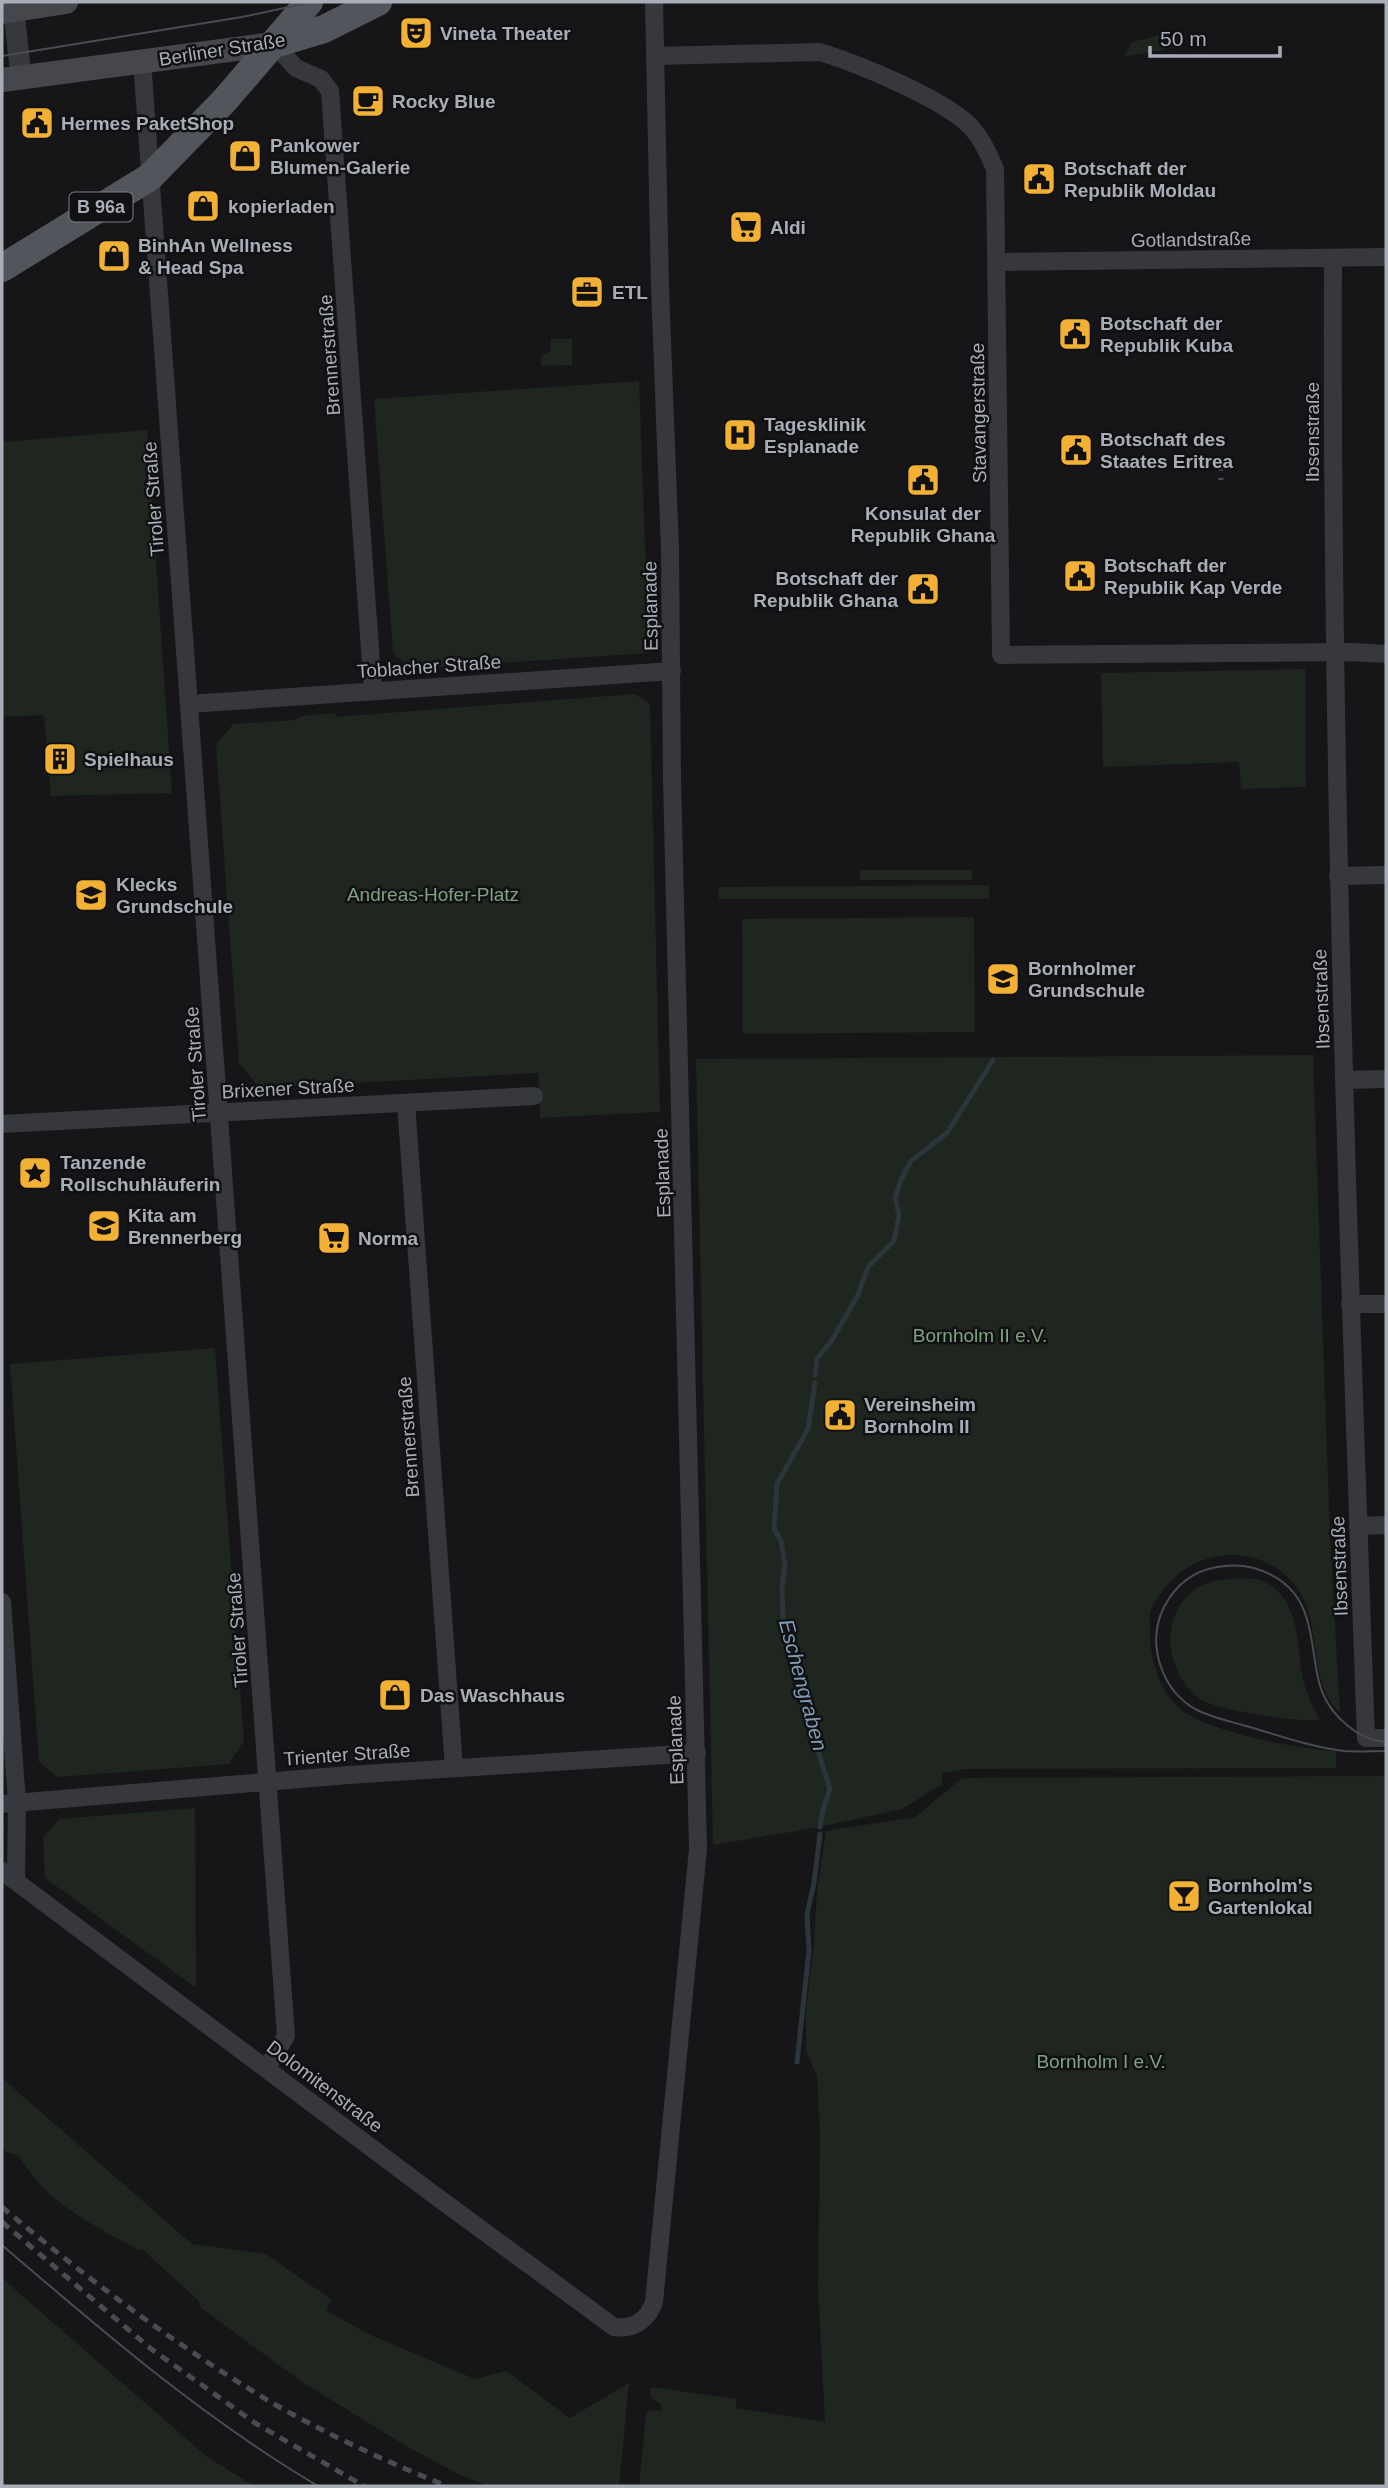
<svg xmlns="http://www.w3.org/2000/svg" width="1388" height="2488" font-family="Helvetica,sans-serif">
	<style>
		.green { fill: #1e261f }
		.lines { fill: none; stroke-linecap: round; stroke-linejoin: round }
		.stream { stroke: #2c353c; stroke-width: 5 }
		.minor { stroke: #37383d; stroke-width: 18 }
		.tertiary { stroke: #37383d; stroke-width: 21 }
		.secondary { stroke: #45474d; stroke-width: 24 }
		.primary { stroke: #53555c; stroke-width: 28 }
		.tram { stroke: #4a4c52; stroke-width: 2 }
		.rail { stroke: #4a4c52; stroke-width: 5; stroke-dasharray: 9 7; stroke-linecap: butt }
		.labels { text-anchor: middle; stroke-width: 5; stroke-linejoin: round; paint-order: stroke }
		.shield { fill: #111113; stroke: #7b7e86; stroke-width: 2 }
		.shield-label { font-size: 18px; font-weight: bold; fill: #a8adb8 }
		.poi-label { font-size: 19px; font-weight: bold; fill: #a8adb8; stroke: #111113; text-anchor: start }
		.street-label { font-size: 19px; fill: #a8adb8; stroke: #111113 }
		.park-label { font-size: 19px; fill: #7fa381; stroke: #111113 }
		.water-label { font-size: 21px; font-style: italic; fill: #7f9bb3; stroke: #111113 }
	</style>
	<rect width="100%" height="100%" fill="#161618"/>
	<path class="green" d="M1174,32L1179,33L1180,44L1174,48L1123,57L1132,42Z
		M551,339H572V365L542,366L540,361L543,355L550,352Z
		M639,381L649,653L411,669L393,653L374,399Z
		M147,430L172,793L51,796L44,715L2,717V442Z
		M1305,669L1306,787L1241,789L1239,762L1103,767L1101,673Z
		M635,694L650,704L660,1112L540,1118L538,1073L260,1088L239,1063L216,745L233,724L296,720L301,716L335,713L336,717Z
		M860,870H972V880H860Z
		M989,885V899H719V887Z
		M974,917L975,1032L743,1034L742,919Z
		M1313,1055L1330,1537L1340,1712C1300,1676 1332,1608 1279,1570C1241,1543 1188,1554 1162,1592C1159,1597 1153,1604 1151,1610C1149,1614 1150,1621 1150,1626C1149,1656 1157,1687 1179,1708C1204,1731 1301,1750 1336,1751V1768L965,1769L942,1773V1784L902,1809L815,1828L713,1845L696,1059Z
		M215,1348L244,1741L229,1764L57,1777L39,1762L10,1364Z
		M1238,1578C1244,1579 1253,1578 1259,1580C1299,1593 1297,1642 1302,1674C1305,1690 1312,1706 1320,1720C1297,1722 1218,1711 1200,1699C1163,1672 1158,1609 1201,1586C1211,1580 1226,1580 1238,1578Z
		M1386,1776V2486H639L646,2413L652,2410L661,2411V2404L651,2398L650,2387L736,2399V2408L825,2422L818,2289L820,2132L817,2076L806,2051V2009L814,1945L817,1891L826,1831L915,1817L962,1778Z
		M195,1808L196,1988L45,1878L43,1837L60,1819Z
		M2,2078L192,2244L266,2254L332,2300L326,2310L368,2334L475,2379L506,2371L570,2418L629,2383L619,2486H488L460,2475L406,2446L299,2380L200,2307L199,2301L143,2250H138C91,2223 47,2204 19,2156L6,2152L2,2147Z
		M2,2278L206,2456L254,2486H2Z"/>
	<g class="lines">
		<path class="stream" d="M815,1375L817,1359L832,1340L857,1297L868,1267L894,1241L899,1215L895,1198L901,1180L911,1161L947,1133L993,1060
			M815,1383L808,1429L777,1484L774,1528L781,1541L785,1565L782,1588L783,1618L802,1701L830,1789L823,1809L820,1827
			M797,2062L809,1951L807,1914L814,1883L820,1834"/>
		<path class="minor" d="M274,44L296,68L321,79L330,91L373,691
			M655,56L820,52C859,64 944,99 971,127C982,139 989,154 995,169L1001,655L1352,652L1386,654
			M142,61L286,2036L267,2068
			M1333,259C1331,752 1348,1245 1366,1738H1386
			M997,262L1386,257
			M189,704L672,671
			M1338,876L1386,875
			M1344,1080L1386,1079
			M406,1103L454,1768
			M2,1124L534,1096
			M1350,1304H1386
			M1358,1526L1386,1525
			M2,1602L17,1802L16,1881
			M2,1804L348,1775L697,1753
			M2,1871L433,2194L614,2327C633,2330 648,2320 654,2302L698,1849L672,779L670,550L660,287L654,2"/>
		<path class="tertiary" d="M13,2L21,77"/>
		<path class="secondary" d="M2,12L66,2
			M2,80L274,44"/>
		<path class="primary" d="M274,44L324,29L378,2
			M2,268L150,177L225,100L309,2"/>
		<path class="tram" d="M2,56L242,17L312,2
			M1386,1742C1371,1741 1360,1736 1348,1726C1308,1694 1320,1659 1306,1616C1294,1578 1254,1560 1217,1567C1193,1571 1175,1586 1164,1607C1146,1643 1161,1689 1195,1709C1210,1717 1229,1721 1246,1726C1278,1735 1310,1747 1344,1751C1358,1752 1372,1751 1386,1751
			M2,2245C102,2331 203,2418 318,2486"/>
		<path class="rail" d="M1220,462L1221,480
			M2,2207C86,2278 174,2344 269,2401C322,2432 389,2463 447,2486
			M2,2222L150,2348L255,2423L364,2486"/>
	</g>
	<defs>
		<symbol id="theatre-square" viewBox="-11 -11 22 22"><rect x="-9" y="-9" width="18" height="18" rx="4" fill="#f2b134" stroke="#111113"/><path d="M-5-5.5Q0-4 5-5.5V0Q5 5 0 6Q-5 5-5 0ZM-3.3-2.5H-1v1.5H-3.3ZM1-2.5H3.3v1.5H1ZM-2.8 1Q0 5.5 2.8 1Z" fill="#111"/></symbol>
		<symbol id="cafe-square" viewBox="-11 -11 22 22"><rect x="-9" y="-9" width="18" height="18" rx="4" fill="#f2b134" stroke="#111113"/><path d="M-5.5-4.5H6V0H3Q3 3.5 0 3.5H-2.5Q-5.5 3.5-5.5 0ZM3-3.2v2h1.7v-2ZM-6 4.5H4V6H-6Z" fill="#111"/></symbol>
		<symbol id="civic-square" viewBox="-11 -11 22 22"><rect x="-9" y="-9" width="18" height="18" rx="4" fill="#f2b134" stroke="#111113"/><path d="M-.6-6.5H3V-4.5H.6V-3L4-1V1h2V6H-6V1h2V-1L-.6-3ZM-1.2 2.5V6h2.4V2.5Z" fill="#111"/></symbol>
		<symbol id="shop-square" viewBox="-11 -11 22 22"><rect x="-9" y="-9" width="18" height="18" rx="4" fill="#f2b134" stroke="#111113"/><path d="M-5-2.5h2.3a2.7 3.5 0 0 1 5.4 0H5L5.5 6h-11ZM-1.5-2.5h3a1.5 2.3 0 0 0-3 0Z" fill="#111"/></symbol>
		<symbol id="supermarket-square" viewBox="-11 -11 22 22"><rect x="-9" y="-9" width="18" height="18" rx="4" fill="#f2b134" stroke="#111113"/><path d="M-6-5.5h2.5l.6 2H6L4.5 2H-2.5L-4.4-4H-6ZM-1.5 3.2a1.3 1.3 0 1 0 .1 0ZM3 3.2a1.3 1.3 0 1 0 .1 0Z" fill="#111"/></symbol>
		<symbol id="office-square" viewBox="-11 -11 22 22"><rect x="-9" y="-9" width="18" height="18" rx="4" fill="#f2b134" stroke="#111113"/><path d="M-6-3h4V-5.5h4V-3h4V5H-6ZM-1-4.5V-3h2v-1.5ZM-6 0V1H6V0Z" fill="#111"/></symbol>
		<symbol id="hospital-square" viewBox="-11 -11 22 22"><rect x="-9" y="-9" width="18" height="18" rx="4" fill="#f2b134" stroke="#111113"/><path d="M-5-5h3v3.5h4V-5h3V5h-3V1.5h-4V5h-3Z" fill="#111"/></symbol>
		<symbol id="building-square" viewBox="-11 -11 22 22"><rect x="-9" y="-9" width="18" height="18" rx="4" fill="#f2b134" stroke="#111113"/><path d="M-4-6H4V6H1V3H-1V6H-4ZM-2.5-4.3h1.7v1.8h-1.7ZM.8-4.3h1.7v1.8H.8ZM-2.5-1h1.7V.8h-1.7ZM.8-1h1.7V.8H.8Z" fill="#111"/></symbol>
		<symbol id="school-square" viewBox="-11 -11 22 22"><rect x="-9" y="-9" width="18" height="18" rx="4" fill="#f2b134" stroke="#111113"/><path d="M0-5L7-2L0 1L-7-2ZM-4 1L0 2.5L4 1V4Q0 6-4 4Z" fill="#111"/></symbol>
		<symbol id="sight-square" viewBox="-11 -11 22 22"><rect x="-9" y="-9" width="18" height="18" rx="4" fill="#f2b134" stroke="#111113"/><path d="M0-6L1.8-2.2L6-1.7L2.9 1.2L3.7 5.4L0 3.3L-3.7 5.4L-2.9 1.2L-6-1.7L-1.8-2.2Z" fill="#111"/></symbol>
		<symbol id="bar-square" viewBox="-11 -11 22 22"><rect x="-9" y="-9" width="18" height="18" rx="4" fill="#f2b134" stroke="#111113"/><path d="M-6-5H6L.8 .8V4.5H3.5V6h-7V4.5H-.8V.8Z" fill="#111"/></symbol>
	</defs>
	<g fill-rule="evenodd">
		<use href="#theatre-square" x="397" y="14" width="38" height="38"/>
		<use href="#cafe-square" x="349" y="82" width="38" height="38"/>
		<use href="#civic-square" x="18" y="104" width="38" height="38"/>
		<use href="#shop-square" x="226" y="137" width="38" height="38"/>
		<use href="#civic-square" x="1020" y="160" width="38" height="38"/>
		<use href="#shop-square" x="184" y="187" width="38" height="38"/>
		<use href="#supermarket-square" x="727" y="208" width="38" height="38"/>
		<use href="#shop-square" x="95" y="237" width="38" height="38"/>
		<use href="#office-square" x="568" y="273" width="38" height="38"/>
		<use href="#civic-square" x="1056" y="315" width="38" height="38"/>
		<use href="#hospital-square" x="721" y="416" width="38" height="38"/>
		<use href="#civic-square" x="1057" y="431" width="38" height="38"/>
		<use href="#civic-square" x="904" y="461" width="38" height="38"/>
		<use href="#civic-square" x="1061" y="557" width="38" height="38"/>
		<use href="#civic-square" x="904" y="570" width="38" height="38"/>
		<use href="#building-square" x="41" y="740" width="38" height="38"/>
		<use href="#school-square" x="72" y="876" width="38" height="38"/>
		<use href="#school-square" x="984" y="960" width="38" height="38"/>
		<use href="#sight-square" x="16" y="1154" width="38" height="38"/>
		<use href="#school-square" x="85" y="1207" width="38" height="38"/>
		<use href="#supermarket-square" x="315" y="1219" width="38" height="38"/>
		<use href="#civic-square" x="821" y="1396" width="38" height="38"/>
		<use href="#shop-square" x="376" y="1676" width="38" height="38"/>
		<use href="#bar-square" x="1165" y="1877" width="38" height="38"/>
	</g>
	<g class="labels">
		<rect class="shield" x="69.5" y="192.5" width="63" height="29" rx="5"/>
		<g class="shield-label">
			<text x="101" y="213">B 96a</text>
		</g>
		<g class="poi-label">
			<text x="440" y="40">Vineta Theater</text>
			<text x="392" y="108">Rocky Blue</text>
			<text x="61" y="130">Hermes PaketShop</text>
			<text x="270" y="152">Pankower<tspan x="270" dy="22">Blumen-Galerie</tspan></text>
			<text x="1064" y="175">Botschaft der<tspan x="1064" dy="22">Republik Moldau</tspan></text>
			<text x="228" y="213">kopierladen</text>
			<text x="770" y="234">Aldi</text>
			<text x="138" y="252">BinhAn Wellness<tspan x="138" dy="22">&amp; Head Spa</tspan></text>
			<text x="612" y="299">ETL</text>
			<text x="1100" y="330">Botschaft der<tspan x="1100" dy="22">Republik Kuba</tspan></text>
			<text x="764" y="431">Tagesklinik<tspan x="764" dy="22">Esplanade</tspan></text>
			<text x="1100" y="446">Botschaft des<tspan x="1100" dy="22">Staates Eritrea</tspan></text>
			<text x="923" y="520" text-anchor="middle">Konsulat der<tspan x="923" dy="22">Republik Ghana</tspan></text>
			<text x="1104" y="572">Botschaft der<tspan x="1104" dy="22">Republik Kap Verde</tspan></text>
			<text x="898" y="585" text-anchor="end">Botschaft der<tspan x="898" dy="22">Republik Ghana</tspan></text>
			<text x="84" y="766">Spielhaus</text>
			<text x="116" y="891">Klecks<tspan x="116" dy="22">Grundschule</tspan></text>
			<text x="1028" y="975">Bornholmer<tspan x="1028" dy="22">Grundschule</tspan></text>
			<text x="60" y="1169">Tanzende<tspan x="60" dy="22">Rollschuhläuferin</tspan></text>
			<text x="128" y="1222">Kita am<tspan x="128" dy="22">Brennerberg</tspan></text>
			<text x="358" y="1245">Norma</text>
			<text x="864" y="1411">Vereinsheim<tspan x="864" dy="22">Bornholm II</tspan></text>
			<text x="420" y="1702">Das Waschhaus</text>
			<text x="1208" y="1892">Bornholm's<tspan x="1208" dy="22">Gartenlokal</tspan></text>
		</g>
		<g class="street-label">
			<text transform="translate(222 49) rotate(-9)" y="7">Berliner Straße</text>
			<text transform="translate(1191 239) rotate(-1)" y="7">Gotlandstraße</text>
			<text transform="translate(329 355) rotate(-94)" y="7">Brennerstraße</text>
			<text transform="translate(978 413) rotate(-91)" y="7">Stavangerstraße</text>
			<text transform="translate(1312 432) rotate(-90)" y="7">Ibsenstraße</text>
			<text transform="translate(153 499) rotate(-94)" y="7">Tiroler Straße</text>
			<text transform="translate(650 606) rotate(-91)" y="7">Esplanade</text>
			<text transform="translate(429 666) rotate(-4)" y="7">Toblacher Straße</text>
			<text transform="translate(1321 999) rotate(-92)" y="7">Ibsenstraße</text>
			<text transform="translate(195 1064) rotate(-94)" y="7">Tiroler Straße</text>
			<text transform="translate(288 1088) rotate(-3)" y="7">Brixener Straße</text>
			<text transform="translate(662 1173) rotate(-92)" y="7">Esplanade</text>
			<text transform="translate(408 1437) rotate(-94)" y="7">Brennerstraße</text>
			<text transform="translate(1339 1566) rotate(-92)" y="7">Ibsenstraße</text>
			<text transform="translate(237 1630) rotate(-94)" y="7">Tiroler Straße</text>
			<text transform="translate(675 1740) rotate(-92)" y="7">Esplanade</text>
			<text transform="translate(347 1754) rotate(-4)" y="7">Trienter Straße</text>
			<text transform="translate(325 2086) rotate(37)" y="7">Dolomitenstraße</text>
		</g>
		<g class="park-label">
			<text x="433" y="901">Andreas-Hofer-Platz</text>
			<text x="980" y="1342">Bornholm II e.V.</text>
			<text x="1101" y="2068">Bornholm I e.V.</text>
		</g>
		<g class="water-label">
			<text transform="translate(803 1685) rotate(75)" y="7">Eschengraben</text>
		</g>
	</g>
	<rect width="1388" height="2488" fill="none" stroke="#a8adb8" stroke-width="7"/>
	<path d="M1150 46v10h130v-10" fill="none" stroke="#a8adb8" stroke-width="3.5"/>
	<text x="1160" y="46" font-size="21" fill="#a8adb8" stroke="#111113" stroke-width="5" paint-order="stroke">50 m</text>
</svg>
